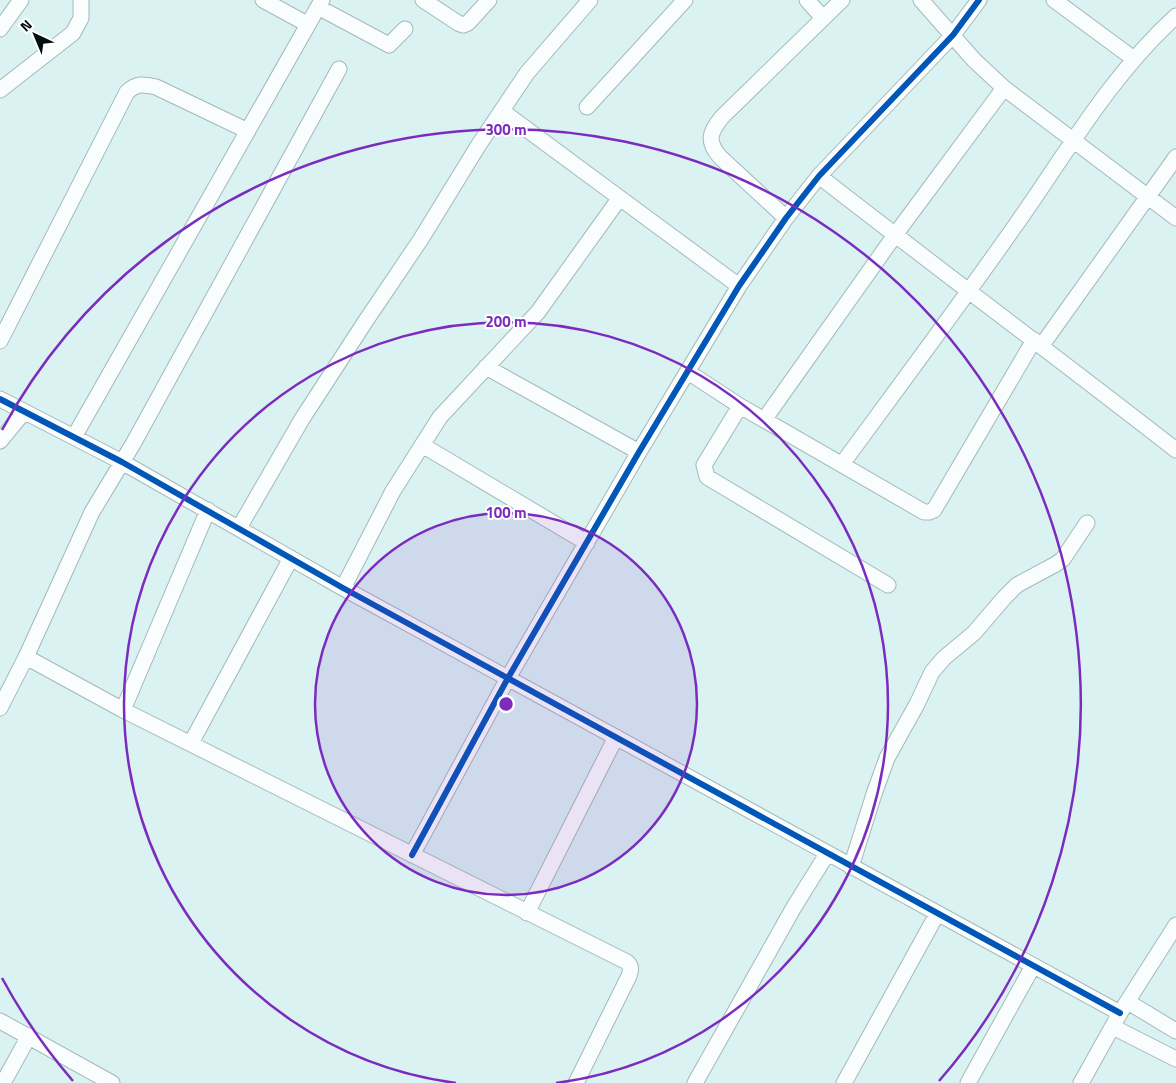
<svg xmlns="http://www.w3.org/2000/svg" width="1176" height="1083" font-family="'Titillium Web',sans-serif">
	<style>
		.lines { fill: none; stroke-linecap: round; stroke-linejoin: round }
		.minor-casing { stroke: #a5b8b8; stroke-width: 17 }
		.minor { stroke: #f9fdfd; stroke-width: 15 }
		.cycleway-casing { stroke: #fff; stroke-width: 9 }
		.cycleway { stroke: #0057b8; stroke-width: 6 }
		.ring { fill: none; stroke: #7b2cbf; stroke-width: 2.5 }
		.centre { fill: #7b2cbf; stroke: #fff; stroke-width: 2.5 }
		.ring-label { font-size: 15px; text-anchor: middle; font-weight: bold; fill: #7b2cbf; stroke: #fff; stroke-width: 4; stroke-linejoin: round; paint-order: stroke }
	</style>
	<rect width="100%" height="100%" fill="#daf2f2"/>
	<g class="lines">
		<defs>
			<path id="minor" d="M263,0L307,24
				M423,0L458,23L463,25L468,23L489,0
				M807,0L823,18
				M921,0L974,60L1004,88L1176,218
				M1054,0L1134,59
				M318,7L389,45L405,29
				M0,29L21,0
				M0,90L73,33L81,18V0
				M587,107L685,0
				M502,111C581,170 660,227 739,286
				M819,176C937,268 1058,358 1176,450
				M786,218L720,157C706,141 710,132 722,117L842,0
				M0,341L127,92C137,83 143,84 156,87L248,131
				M1042,345L1176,157
				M486,367L639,452
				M688,372L740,406L924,512H929L934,510L1034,340
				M0,399L122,462L343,588L1120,1013
				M740,406L704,465L707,477L888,585
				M764,420L895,235L1004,88
				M74,437L322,0
				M0,441L24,412
				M422,445L587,543
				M842,464C900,385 959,306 1015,226C1066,154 1110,76 1176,16
				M239,528L302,419L365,322L421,239L478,146L527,73L590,0
				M343,588L393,491L440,417L538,312L619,199
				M26,657L123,710L627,962C632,967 631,970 629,976L576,1083
				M0,708L26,657L92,512L133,444L339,69
				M123,710L208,510
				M191,743L291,558
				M412,855L508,678L639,452L739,286L786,218L819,176L953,35L979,0
				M851,867L874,794L887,758L917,704L932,672L944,658L974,633L1004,598L1017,585L1056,564L1063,559L1087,523
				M527,913L616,737
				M1128,1002L1176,1031
				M0,1021L112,1083
				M1113,1027L1176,1059
				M3,1083L29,1036
				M695,1083L794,907L827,854
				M844,1083L937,914
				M968,1083L1033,966
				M1081,1083L1120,1013L1176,925"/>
		</defs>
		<use href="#minor" class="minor-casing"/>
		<use href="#minor" class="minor"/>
		<defs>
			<path id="cycleway" d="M0,399L122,462L343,588L1120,1013
				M412,855L508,678L639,452L739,286L786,218L819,176L953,35L979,0"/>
		</defs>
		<use href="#cycleway" class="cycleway-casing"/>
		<use href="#cycleway" class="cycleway"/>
	</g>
	<circle cx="506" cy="704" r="191" fill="#7b2cbf" fill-opacity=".12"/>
	<g class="ring">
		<circle cx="506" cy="704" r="191"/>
		<path d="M456 1083A382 382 0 1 1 556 1083"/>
		<path d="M73 1081A574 574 0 0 1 2 978M2 430A574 574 0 1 1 939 1081"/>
	</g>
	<circle cx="506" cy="704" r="8" class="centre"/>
	<g class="ring-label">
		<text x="506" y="135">300 m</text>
		<text x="506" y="327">200 m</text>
		<text x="506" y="518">100 m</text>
	</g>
	<g transform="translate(35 35) rotate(316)" stroke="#ffffff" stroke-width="4" paint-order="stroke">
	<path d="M0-4L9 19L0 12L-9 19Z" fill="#020f10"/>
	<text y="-8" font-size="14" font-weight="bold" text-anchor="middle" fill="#020f10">N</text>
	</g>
</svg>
